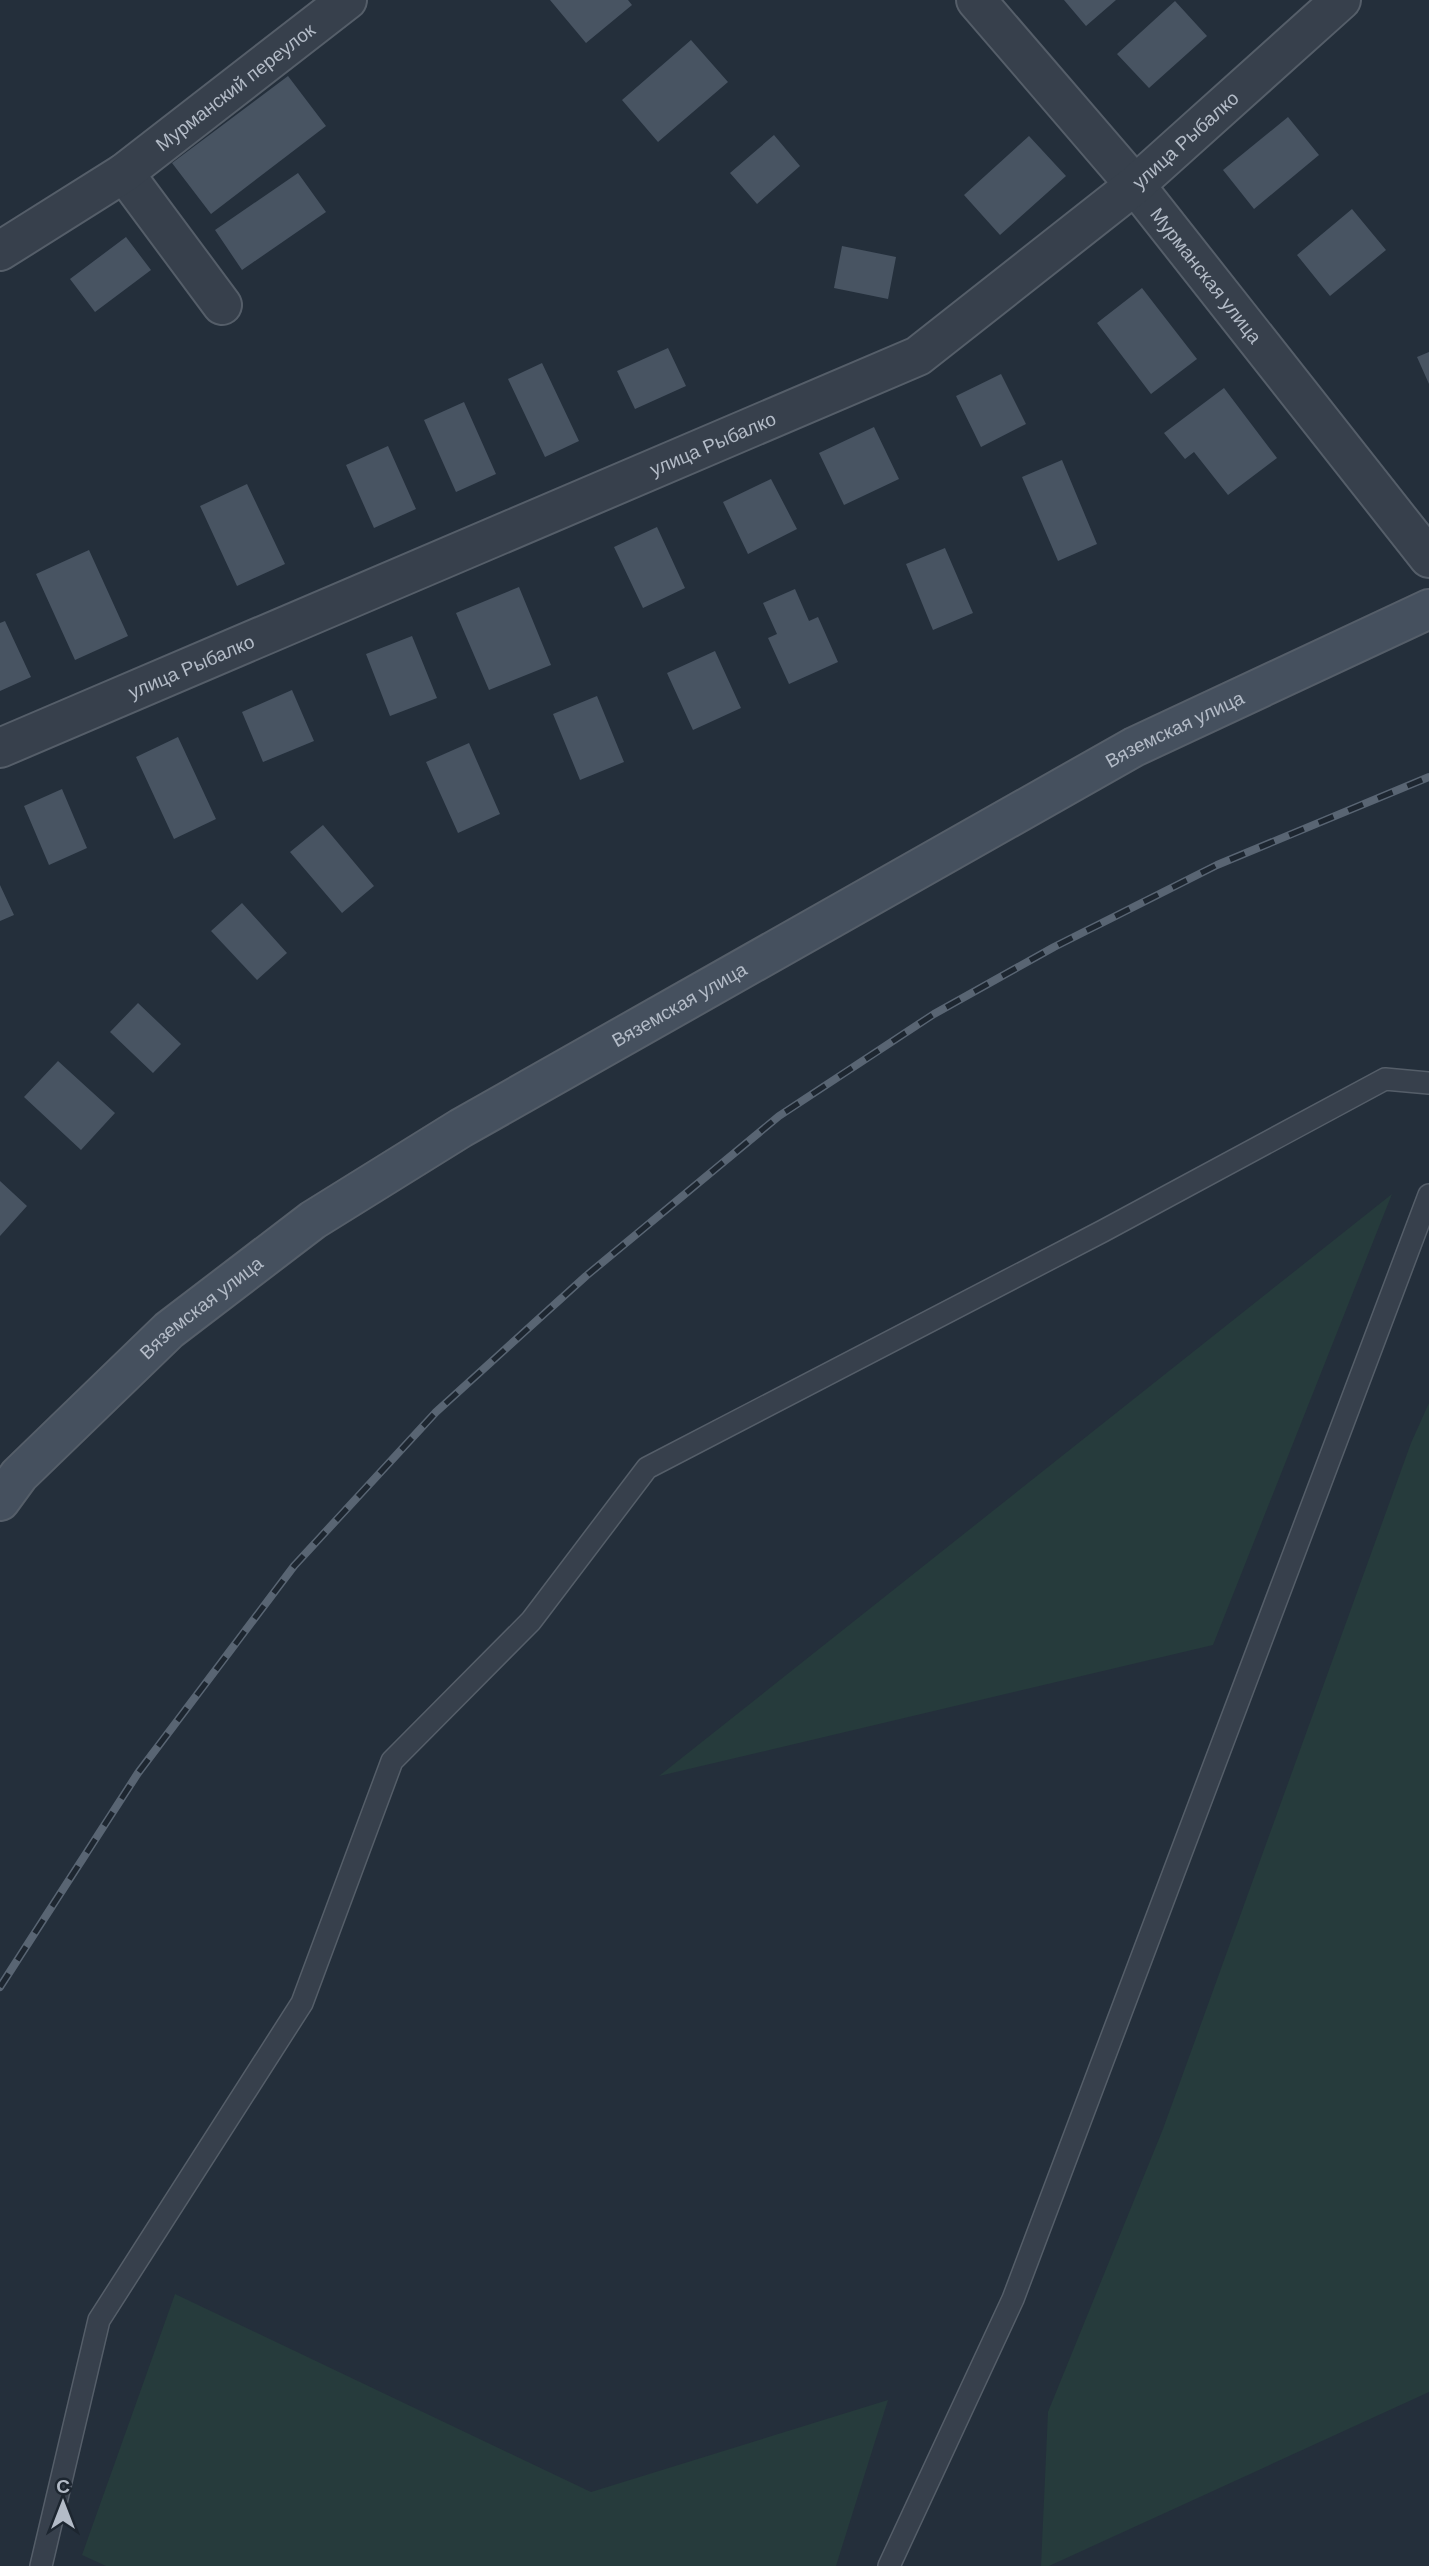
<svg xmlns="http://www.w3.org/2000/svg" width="1429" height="2566" font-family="'DM Sans',sans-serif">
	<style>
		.green { fill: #263b3c }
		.building { fill: #485462 }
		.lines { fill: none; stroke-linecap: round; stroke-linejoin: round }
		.lane-casing { stroke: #555e69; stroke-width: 24 }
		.street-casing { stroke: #555e69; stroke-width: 42 }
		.secondary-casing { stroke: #555e69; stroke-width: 42 }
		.lane { stroke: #37404c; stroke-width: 21 }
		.street { stroke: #37404c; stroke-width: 38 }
		.secondary { stroke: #45505e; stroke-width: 38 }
		.rail-casing { stroke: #596573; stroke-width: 8 }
		.rail { stroke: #1d2630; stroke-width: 5; stroke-dasharray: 16; stroke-linecap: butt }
		.labels { text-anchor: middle; stroke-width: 7; stroke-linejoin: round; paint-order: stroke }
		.street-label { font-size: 19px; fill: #b3bbc7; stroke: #1d2630 }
	</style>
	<rect width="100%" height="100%" fill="#242f3b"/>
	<path class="green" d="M1392,1194L1213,1645L659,1776Z
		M1429,1403V2392L1049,2566H1041L1048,2412L1163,2129L1411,1443Z
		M175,2294L591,2492L888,2400L836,2566H106L82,2555Z"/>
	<path class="building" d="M550,0H628L632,5L586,43Z
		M1064,0H1116L1086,26Z
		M1175,1L1207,36L1149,88L1117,54Z
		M691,40L728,82L658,142L622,100Z
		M288,76L326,126L211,214L172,163Z
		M1288,117L1319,155L1254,209L1223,170Z
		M774,135L800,166L757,204L730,173Z
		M1029,136L1066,176L1000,235L964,195Z
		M298,173L326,212L242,270L215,230Z
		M1352,209L1386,250L1330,296L1297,255Z
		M126,237L151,270L95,312L70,279Z
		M842,246L896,257L888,299L834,288Z
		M1142,288L1197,359L1151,394L1097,323Z
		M668,348L686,386L635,409L617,371Z
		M1429,352V384L1417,357Z
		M542,363L579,441L545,457L508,379Z
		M1001,374L1026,424L981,447L956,396Z
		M1224,388L1277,458L1228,495L1194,452L1185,459L1164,433Z
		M464,402L496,474L456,492L424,420Z
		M874,427L899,479L844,505L819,453Z
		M388,446L416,509L374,528L346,465Z
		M1062,460L1097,544L1058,561L1022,477Z
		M771,479L797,529L748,554L723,502Z
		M247,484L285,564L237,586L200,506Z
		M657,527L685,588L643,608L614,547Z
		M945,548L973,613L933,630L906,564Z
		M89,550L128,636L75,660L36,574Z
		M519,587L551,665L489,690L456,613Z
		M795,589L809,621L818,617L838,662L789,684L768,638L777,634L763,603Z
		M5,621L31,677L0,691V623Z
		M412,636L437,698L390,716L366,654Z
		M715,651L741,708L693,730L667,673Z
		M292,690L314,741L263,762L242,712Z
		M597,696L624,762L580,780L553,714Z
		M178,737L216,819L174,839L136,757Z
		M469,743L500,814L458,833L426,762Z
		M62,789L87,848L49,865L24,806Z
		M323,825L374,886L342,913L290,852Z
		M0,885L14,915L0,921Z
		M242,903L287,953L257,980L211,931Z
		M138,1003L181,1044L153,1073L110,1032Z
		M58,1061L115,1113L81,1150L24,1097Z
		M0,1181L27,1206L0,1236Z"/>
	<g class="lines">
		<defs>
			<path id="lane" d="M41,2566L99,2320L302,2003L392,1761L531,1621L647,1468L1103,1231L1385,1079L1429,1083
				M889,2566L1013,2299L1429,1195"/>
			<g id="street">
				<path id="s1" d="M976,0L1135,185L1429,558"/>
				<path d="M124,173L222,305"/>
				<path id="s2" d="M0,251L124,173L347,0"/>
				<path id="s3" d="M0,748L918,356L1135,185L1341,0"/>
			</g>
			<g id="secondary">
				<path id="s4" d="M0,1501L19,1475L169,1330L313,1220L461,1128L1134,747L1429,609"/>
			</g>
		</defs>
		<use href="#lane" class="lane-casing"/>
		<use href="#street" class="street-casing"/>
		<use href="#secondary" class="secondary-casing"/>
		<use href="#lane" class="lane"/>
		<use href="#street" class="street"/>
		<use href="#secondary" class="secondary"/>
		<defs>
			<path id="rail" d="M0,1987L138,1773L294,1566L436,1412L586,1276L779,1116L934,1014L1054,947L1217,865L1429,777"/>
		</defs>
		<use href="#rail" class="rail-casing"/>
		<use href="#rail" class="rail"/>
	</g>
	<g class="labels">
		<g class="street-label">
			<text dy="7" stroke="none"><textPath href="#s2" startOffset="287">Мурманский переулок</textPath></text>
			<text dy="7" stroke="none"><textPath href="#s3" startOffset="1342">улица Рыбалко</textPath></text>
			<text dy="7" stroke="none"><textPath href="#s1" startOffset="359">Мурманская улица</textPath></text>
			<text dy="7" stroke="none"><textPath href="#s3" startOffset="775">улица Рыбалко</textPath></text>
			<text dy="7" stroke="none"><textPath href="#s3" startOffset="208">улица Рыбалко</textPath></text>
			<text dy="7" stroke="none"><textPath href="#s4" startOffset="1414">Вяземская улица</textPath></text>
			<text dy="7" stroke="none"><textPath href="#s4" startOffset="847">Вяземская улица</textPath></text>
			<text dy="7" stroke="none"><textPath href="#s4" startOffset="280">Вяземская улица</textPath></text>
		</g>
	</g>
	<g transform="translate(63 2503)" stroke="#1d2630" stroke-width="5" paint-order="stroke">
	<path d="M0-5L12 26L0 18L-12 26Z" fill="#b3bbc7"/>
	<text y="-10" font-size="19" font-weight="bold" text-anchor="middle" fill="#b3bbc7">С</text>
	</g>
</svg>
